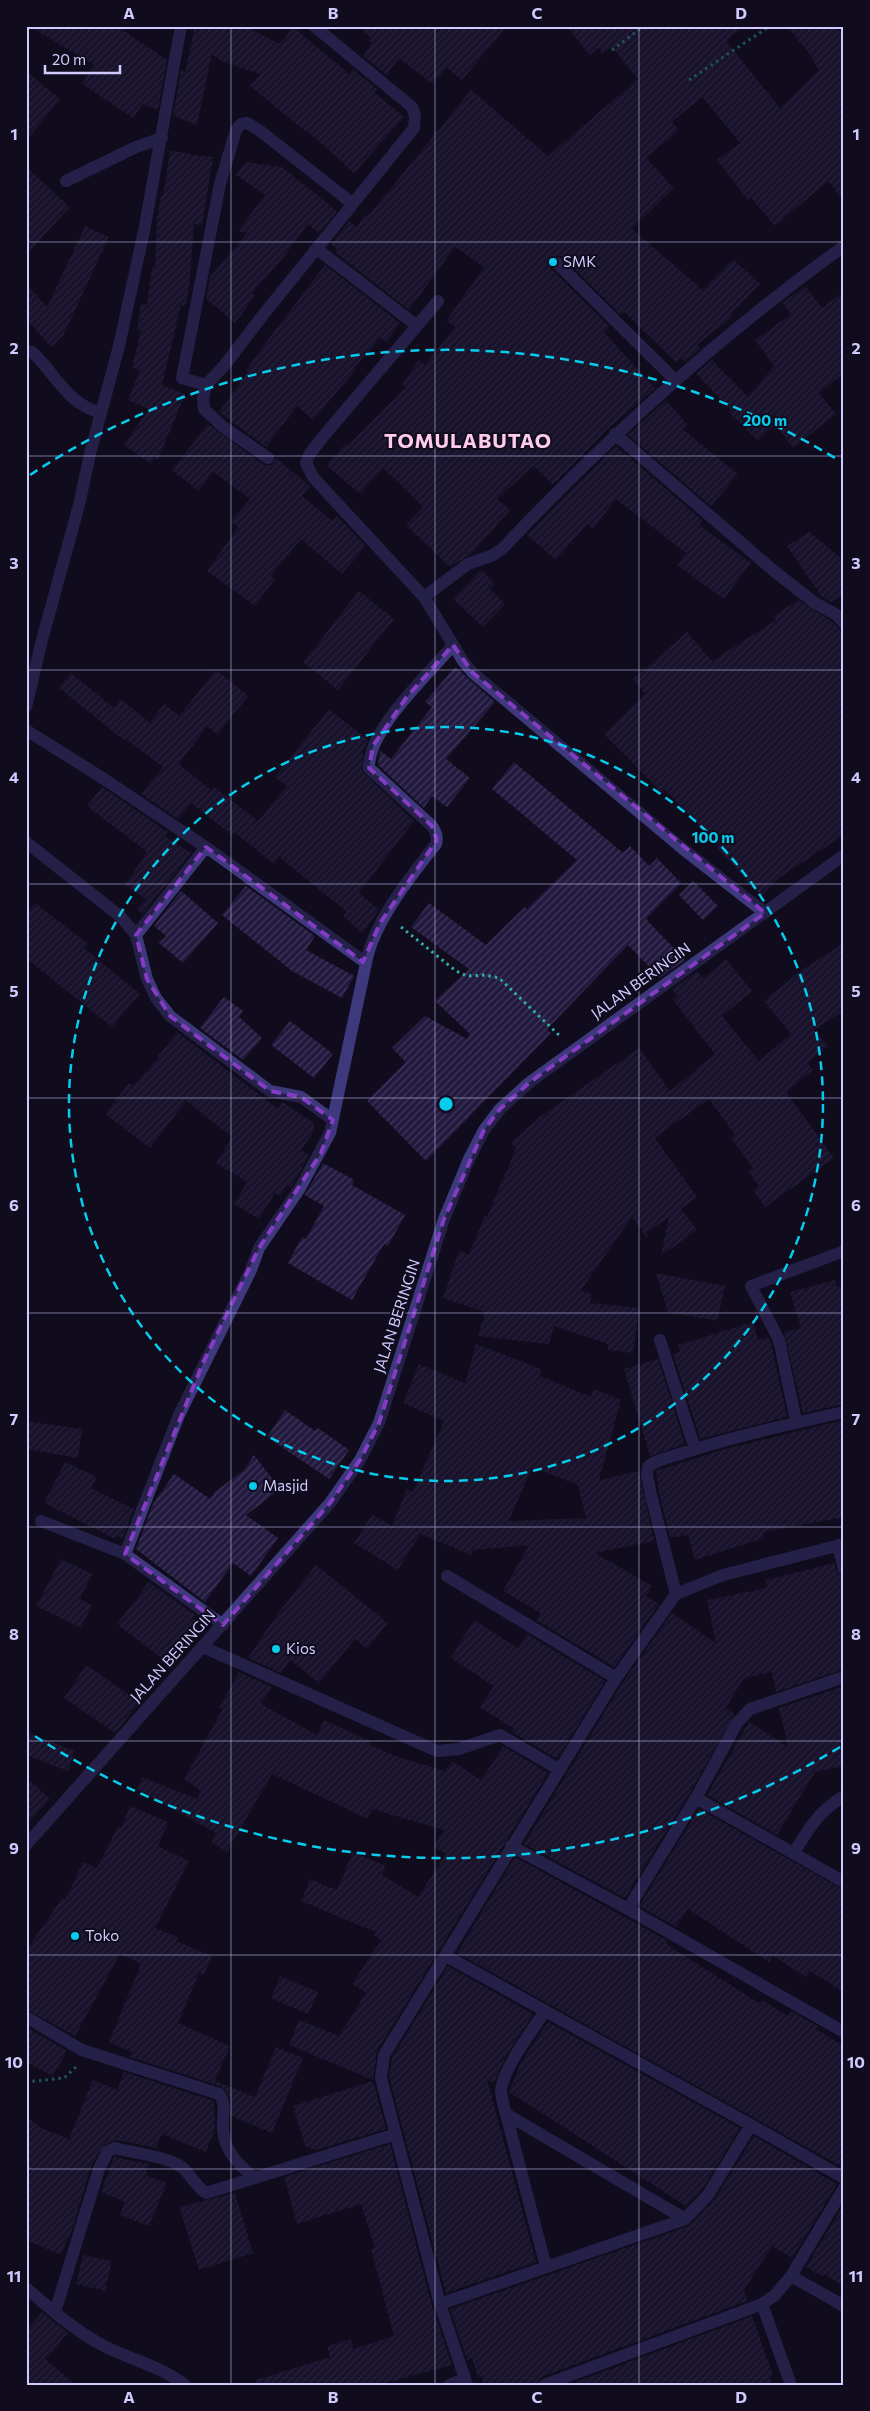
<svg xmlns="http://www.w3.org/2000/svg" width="870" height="2411" font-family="Commissioner,sans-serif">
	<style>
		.building { fill: url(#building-hatch); fill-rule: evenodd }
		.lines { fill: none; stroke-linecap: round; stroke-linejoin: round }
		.path { stroke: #30acaa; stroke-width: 3; stroke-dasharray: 2.5 4; stroke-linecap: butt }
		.minor { stroke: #3e387c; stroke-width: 12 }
		.marked { fill: none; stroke: #843cc5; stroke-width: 4; stroke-dasharray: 10 6; stroke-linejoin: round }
		.grid { fill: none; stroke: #d2cafe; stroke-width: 1; stroke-opacity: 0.55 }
		.ring { fill: none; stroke: #06cdee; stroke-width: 2.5; stroke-dasharray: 9 6 }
		.poi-dot { fill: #06cdee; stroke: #100c1e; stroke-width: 2 }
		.labels { text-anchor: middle; stroke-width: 4; stroke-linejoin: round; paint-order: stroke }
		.poi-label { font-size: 15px; fill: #d2cafe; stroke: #100c1e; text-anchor: start }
		.street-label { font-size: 15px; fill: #d2cafe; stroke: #100c1e }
		.district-label { font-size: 20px; font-weight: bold; letter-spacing: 1px; fill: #feccea; stroke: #100c1e }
		.centre { fill: #06cdee; stroke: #100c1e; stroke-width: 2.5 }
		.ring-label { font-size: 15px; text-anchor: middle; font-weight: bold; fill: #06cdee; stroke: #100c1e; stroke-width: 4; stroke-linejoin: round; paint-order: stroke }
		.neatline { fill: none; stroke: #d2cafe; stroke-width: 2 }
		.grid-label { font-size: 16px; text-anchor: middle; font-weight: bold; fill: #d2cafe }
	</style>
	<defs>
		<pattern id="building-hatch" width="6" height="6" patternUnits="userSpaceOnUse" patternTransform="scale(1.25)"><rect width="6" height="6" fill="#22193e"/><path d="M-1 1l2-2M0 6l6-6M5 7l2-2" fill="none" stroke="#41395b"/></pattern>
	</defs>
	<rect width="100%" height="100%" fill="#100c1e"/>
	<path class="building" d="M29,26H117L167,60L158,110L143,104L133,118L82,84L94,65Z
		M195,26H244L280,44L293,27L349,74L353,69L377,89L374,92L404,117L354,173L306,130L305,131L250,86L260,74L221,61L212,54L197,125L173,116L181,70L185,72Z
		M358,26H507L462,80L447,68L432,84L399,58L387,75L363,56L372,43L369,40L371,38Z
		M566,26H743L726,41L780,108L819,70L810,55L787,26H836L844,38V201L828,181L775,226L751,198L748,200L717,160L740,143L702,97L672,122L679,130L646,158L674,188L632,229L703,290L733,259L760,284L731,314L733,316L697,345L701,348L685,362L681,358L676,362L624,312L621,315L563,257L559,255L552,257L549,261L551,269L609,326L604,332L655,388L609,428L553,485L533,466L497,499L510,510L471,554L450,567L406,525L423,507L383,468L360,494L326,465L346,443L348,445L406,387L402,384L419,360L425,365L455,327L446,321L484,267L455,247L409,310L335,252L337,249L331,244L349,221L356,227L366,214L368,216L471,90L548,156L638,79L612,47L603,54L598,48L590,55Z
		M26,71L60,99L26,141Z
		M170,151L191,154L190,158L192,155L213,157L202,225L194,224L189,286L186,305H181L162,385L185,394L158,460L155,458L151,464L124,445L149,409L128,400L140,370L132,368L141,331L137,330L141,304L147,305L152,267L155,268L157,217L161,196H163Z
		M245,162L282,167L337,211L319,233L308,224L282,259L252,293L255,296L235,323L206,299L210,277L247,233L238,231L265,195L236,175Z
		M26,167L70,207L26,255Z
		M85,226L109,237L63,336L51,347L26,319V284L47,307Z
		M325,265L400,323L386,342L380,338L353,369L355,371L313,420L297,406L266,447L219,412L248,372L246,371L263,346Z
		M805,286L822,308L844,291V373L819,393L836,414L793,448L775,424L758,441L729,412L731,410L696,374L712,360L748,397L774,366L755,340L791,314L782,303Z
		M666,400L687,424L682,429L738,474L711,506L628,435Z
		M208,424L264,465H272L276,458L310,486L302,496L333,521L337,516L366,546L342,574L301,539L271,576L275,579L255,606L207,571L238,527L231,521L250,499L213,472L199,491L172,470Z
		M616,446L702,520L699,525L751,563L724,599L677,565L686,553L616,499L593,529L587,524L556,560L527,535Z
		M809,532L844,560V594L831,602L822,597L787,546Z
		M481,570L495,584L490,589L505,604L483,627L453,599Z
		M359,591L394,619L338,690L303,662Z
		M798,600L833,622L844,635V835L779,878L761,896L716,846L718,844L664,789L661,792L604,734L645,694L633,679L687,632L712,661L776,620L773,616Z
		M455,667L495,702L446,759L470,778L447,807L432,796L424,808L378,765L379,755L381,751L391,759L432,707L425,702Z
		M216,670L248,696L217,735L207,726L179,764L211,790L214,787L258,821L287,786L275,777L329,709L368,740L363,751L362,771L414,821L359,893L379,910L362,934L343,916L347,912L279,857L274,864L234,832L232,835L191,803L178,819L141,794L163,767L126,739L125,741L59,688L71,673L114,708L121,699L150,723L164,704L179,716Z
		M514,762L623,853L630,846L649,866L657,858L681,883L646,919L685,960L660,978L628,945L547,1029L551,1033L426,1161L367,1101L406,1062L392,1048L425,1016L467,1039L470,1034L435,1001L469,969L411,927L429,903L486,945L525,907L527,909L577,860L492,789Z
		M102,787L168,832L165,836L191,853L143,914L137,909L146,899L125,885L147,852L87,806Z
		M693,881L718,906L703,920L679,895Z
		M246,886L315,936L306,950L354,976L342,998L292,971L222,915Z
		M181,891L218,923L183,963L159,943L166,936L154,926Z
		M35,903L88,944L85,949L140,994L112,1027L26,958V915Z
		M844,943V1011L814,1030L828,1046L807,1063L813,1070L786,1092L834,1158L765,1207L753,1190L759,1186L748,1172L753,1168L731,1138L735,1135L709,1099L655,1138L697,1197L681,1209L697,1230L661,1256L669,1217L647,1232V1238L632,1217L581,1290L592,1294L590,1303L639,1308L633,1353L608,1350V1344L554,1326L549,1344L478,1336L485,1312L443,1298L459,1251L469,1254L485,1216L487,1217L516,1148L511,1142L541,1116L639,1048L670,1091L715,1054L673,1000L678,996L672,990L697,971L704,978L726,959L752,991L722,1016L759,1061L791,1034L764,1001L800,971Z
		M224,997L243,1011L239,1017L262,1038L243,1060L200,1028Z
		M290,1021L333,1054L314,1078L271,1045Z
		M177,1032L278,1109L282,1102L314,1123V1131L301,1150L309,1155L293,1184L291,1187L287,1185L280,1196L275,1193L259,1219L234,1204L247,1182L216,1163L232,1137L186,1101L150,1148L105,1114L129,1083L133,1086L159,1057L158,1056Z
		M323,1163L354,1180L352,1185L405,1215L388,1246L384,1244L352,1300L288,1263L302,1237L306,1239L324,1206L305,1195Z
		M656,1273L725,1286L717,1321L668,1312Z
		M835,1280L837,1287L844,1285V1404L803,1413L784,1332L801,1328L790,1292Z
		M753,1322L758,1340L768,1337L771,1343L787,1417L700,1439L673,1354L680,1352L678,1345Z
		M476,1344L541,1369L540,1376L591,1397L594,1389L621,1400L599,1480L639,1471L654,1541L595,1553L652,1586L646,1596L659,1604L614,1667L536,1620L541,1613L503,1591L529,1545L473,1550L471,1555L420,1534L398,1570L354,1543L372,1514L392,1526L407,1489L413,1492L444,1421L403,1403L419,1364L465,1383ZM532,1467L578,1485L586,1518L509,1521Z
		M658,1359L685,1444L650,1456L624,1369Z
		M285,1410L315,1431L318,1428L349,1450L329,1479L267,1437Z
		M844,1420V1517L763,1532L764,1538L695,1560L688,1535L670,1538L659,1493L656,1471L725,1449Z
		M26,1421L82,1429L78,1458L26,1449Z
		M254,1455L280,1489L246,1515L278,1538L251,1576L233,1563L205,1602L136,1549L153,1504L174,1474L210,1499L216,1491L244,1470Z
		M65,1462L97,1477L91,1488L134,1509L122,1539L117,1535L115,1539L44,1503Z
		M61,1559L92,1574L80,1599L92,1605L81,1628L36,1606Z
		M834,1563L838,1574L844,1577V1669L776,1692L772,1672L744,1678L726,1708L735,1714L689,1794L625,1898L524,1844L623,1682L672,1613L716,1643L707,1600L767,1588L766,1580Z
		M316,1565L388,1623L367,1649L355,1639L319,1683L290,1660L281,1673L248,1658L278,1613Z
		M149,1582L195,1615L192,1618L198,1622L167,1662L117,1624Z
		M474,1620L518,1648L527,1634L605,1681L557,1759L512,1732L514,1729L480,1707L494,1686L451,1658Z
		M86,1665L140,1702L115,1733L64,1698Z
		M239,1672L272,1687L261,1704L317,1735L324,1720L370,1741L369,1744L398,1757L445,1771L452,1761L481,1780L503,1746L548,1773L377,2051L373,2080L289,2045L299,2020L339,2036L366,1993L352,1984L381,1940L374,1935L376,1932L301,1901L310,1879L337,1890L353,1852L386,1866L382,1875L418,1897L446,1854L434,1846L444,1830L372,1809L368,1819L272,1774L227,1852L211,1842L216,1833L137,1789L142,1777L197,1799L201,1791L184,1779L222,1710L219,1708Z
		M844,1686V1766L815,1772L777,1835L707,1795L749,1722L788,1747L779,1708Z
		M26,1732L75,1751L68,1771L26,1755Z
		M26,1777L50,1799L26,1825Z
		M130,1806L168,1822L158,1846L189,1861L155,1928L178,1937L176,1941L212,1956L204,1975L199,1973L178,2023L230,2046L215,2081L255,2097L276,2047L303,2058L272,2133L231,2116V2099L222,2087L130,2057L132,2052L109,2042L141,1964L120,1954L75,2036L26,2009V1951L62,1898L65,1900L83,1862L97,1868L118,1826L121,1828Z
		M699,1809L844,1890V1992L810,1971L806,1977L773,1956L769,1962L688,1909L676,1927L639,1906Z
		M515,1857L668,1941L666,1943L669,1946L759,2003L762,2000L788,2016L791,2011L818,2026L816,2029L844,2046V2168L457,1953Z
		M448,1966L533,2014L506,2056L494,2083L487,2079L536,2262L446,2293L389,2077L392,2058Z
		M280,1976L318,1992L308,2014L271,1998Z
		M548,2022L740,2128L702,2190L686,2206L509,2092L520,2064Z
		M26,2027L67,2051L53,2076L26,2062Z
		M124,2072L214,2101L215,2129L206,2152L162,2134L156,2148L117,2140L105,2144L91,2166L73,2227L61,2255L26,2240V2116L41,2128L69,2139L93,2080L117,2090Z
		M373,2081L386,2129L316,2150L305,2146L293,2106Z
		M754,2136L837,2184L792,2258L772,2246L744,2290L747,2301L541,2377L536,2385H483L482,2376L478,2377L472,2358L467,2360L450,2309L689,2226L715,2199Z
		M390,2144L432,2306L452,2365L378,2385H257L256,2380L330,2357L327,2346L351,2339L353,2349L394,2336L371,2249L375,2248L361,2204L297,2224L284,2177Z
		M114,2157L149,2164L145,2175L167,2183L149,2226L120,2215L125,2202L101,2192Z
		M235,2193L253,2253L199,2270L179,2207Z
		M844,2204V2286L824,2274L822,2276L806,2267Z
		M83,2255L112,2261L105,2291L76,2284Z
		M42,2312L68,2333L46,2359L75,2385H26V2331Z
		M752,2316L773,2375L769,2376L772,2385H568Z"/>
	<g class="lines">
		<path class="path" d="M612,50L644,26
			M689,80L770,26
			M401,927L456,971L467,976L485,975L499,978L561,1037
			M26,2082L64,2078L76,2067"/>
		<path class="minor" d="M314,26L412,107L415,116L414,128L263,315L224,366L206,385L182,378L220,184L236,130L241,124L247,123L259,130L353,204
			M66,181L136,147L162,138
			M317,249L416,325
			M557,263L675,380
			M438,301L322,438L309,455L306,463L313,477L322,487L424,597L468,564L493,555L502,549C607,438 720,335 844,246
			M26,351L32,352L38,358C59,380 69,404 101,413
			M206,385L203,399L204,409L222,426L268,458
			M615,434L774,571L815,603L837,615L844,623
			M424,597L463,661L473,673L683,849L765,913
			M26,707L42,640L79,505L90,454L119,346L144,231L181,26
			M26,730L101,777L213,852L366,963C373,923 410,877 436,844C438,836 436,833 432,826L369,768C368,729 429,674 453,645
			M26,842L121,917L136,935L147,979L156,998L170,1016L270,1091L301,1097L333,1120
			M136,935L206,847
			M660,1340L695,1449
			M796,1421L779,1340L751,1286L844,1251
			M41,1521L125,1554
			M838,1545L844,1569
			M447,1576L616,1678
			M676,1594L651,1495L647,1475L648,1467C656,1459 672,1457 683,1453C736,1436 790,1424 844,1412
			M223,1625L125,1554L179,1415L251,1270L259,1248L300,1188L330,1133L366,963
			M203,1647L437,1751L459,1749L500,1735L560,1770
			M696,1798L844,1882
			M26,1845L330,1503L360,1460L379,1423L444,1219L469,1159L484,1130L500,1109L530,1082L844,855
			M511,1846L628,1909L844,2032
			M794,1853C808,1829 820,1810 844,1796
			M628,1909L696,1798L737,1723L750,1709L844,1677
			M446,1956L751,2125L844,2178
			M545,2011C533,2029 503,2069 501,2090C501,2098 504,2106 506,2114L685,2219
			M26,2017L82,2050L219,2094C227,2105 222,2115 223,2128C224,2151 238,2164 254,2178
			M506,2114L546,2267
			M844,2188L791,2276L844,2306
			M26,2288C51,2309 78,2334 108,2348C133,2360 162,2367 185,2385
			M440,2304L685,2219L708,2195L751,2125
			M762,2304L791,2385
			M55,2312L99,2169L108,2151L115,2148C133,2153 172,2157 184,2169C192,2177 196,2186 206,2193L396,2134
			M449,2385L464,2379
			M467,2385L440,2304L381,2078L384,2055L616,1678L676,1594L723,1575L844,1544
			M544,2385L762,2304L775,2295L791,2276"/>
	</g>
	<path d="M0 0H870V2411H0ZM453,645L473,673L765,913L530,1082L500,1109L484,1130L444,1219L379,1423L360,1460L330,1503L223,1625L125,1554L203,1363L259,1248L321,1153L333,1120L301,1097L270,1091L170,1016L147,979L136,935L206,847L363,962L380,923L437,840L432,826L369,768L373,746L406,698Z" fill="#100c1e" fill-opacity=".55" fill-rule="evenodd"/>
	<path class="marked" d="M453,645L473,673L765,913L530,1082L500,1109L484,1130L444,1219L379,1423L360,1460L330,1503L223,1625L125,1554L203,1363L259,1248L321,1153L333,1120L301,1097L270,1091L170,1016L147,979L136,935L206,847L363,962L380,923L437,840L432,826L369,768L373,746L406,698Z"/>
	<path class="grid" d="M231,26V2385M435,26V2385M639,26V2385M26,242H844M26,456H844M26,670H844M26,884H844M26,1098H844M26,1313H844M26,1527H844M26,1741H844M26,1955H844M26,2169H844"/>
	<g class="ring">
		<circle cx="446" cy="1104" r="377"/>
		<path d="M840 1747A754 754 0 0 1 30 1733M30 475A754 754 0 0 1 840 461"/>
	</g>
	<g class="poi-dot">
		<circle cx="553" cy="262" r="5"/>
		<circle cx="253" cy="1486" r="5"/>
		<circle cx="276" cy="1649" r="5"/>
		<circle cx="75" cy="1936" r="5"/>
	</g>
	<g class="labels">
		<g class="poi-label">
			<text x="563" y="267">SMK</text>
			<text x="263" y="1491">Masjid</text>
			<text x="286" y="1654">Kios</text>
			<text x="85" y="1941">Toko</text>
		</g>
		<g class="street-label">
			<text transform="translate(641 981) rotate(-36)" y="5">JALAN BERINGIN</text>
			<text transform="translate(397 1316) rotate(-72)" y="5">JALAN BERINGIN</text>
			<text transform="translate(173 1656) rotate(-48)" y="5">JALAN BERINGIN</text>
		</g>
		<g class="district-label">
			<text x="468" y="448">TOMULABUTAO</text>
		</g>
	</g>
	<circle cx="446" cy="1104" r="8" class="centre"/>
	<g class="ring-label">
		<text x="765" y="426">200 m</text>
		<text x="713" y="843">100 m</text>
	</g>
	<rect width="870" height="2411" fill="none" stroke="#100c1e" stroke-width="55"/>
	<path d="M45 65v8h75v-8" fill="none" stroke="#d2cafe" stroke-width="2.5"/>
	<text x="52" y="65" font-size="15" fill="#d2cafe" stroke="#100c1e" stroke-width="4" paint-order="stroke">20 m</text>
	<rect x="28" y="28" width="814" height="2356" class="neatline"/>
	<g class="grid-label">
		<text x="129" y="19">A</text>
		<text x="333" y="19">B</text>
		<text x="537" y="19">C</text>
		<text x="741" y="19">D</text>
		<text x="14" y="140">1</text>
		<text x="856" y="140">1</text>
		<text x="14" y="354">2</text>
		<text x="856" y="354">2</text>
		<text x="14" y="569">3</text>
		<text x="856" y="569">3</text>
		<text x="14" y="783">4</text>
		<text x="856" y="783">4</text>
		<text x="14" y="997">5</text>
		<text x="856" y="997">5</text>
		<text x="14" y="1211">6</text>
		<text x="856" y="1211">6</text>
		<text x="14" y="1425">7</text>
		<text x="856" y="1425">7</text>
		<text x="14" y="1640">8</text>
		<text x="856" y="1640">8</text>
		<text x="14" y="1854">9</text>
		<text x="856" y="1854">9</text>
		<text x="14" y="2068">10</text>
		<text x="856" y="2068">10</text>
		<text x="14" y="2282">11</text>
		<text x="856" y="2282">11</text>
		<text x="129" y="2403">A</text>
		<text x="333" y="2403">B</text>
		<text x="537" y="2403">C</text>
		<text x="741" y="2403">D</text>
	</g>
</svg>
